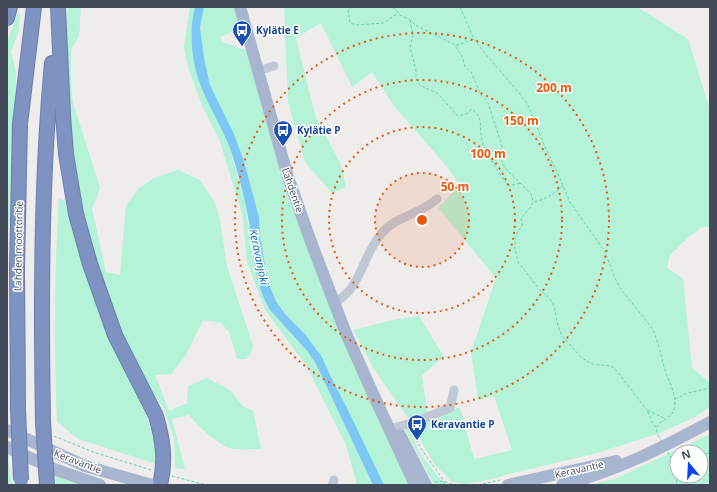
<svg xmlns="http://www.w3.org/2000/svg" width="717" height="492" font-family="'Open Sans',sans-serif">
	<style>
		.green { fill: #b4f3d7; fill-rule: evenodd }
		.water { fill: #7dc7f4 }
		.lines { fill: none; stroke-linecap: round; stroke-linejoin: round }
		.highway-casing { stroke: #6a7eac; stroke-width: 16 }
		.path { stroke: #6ad3b1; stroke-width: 1; stroke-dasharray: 3 2; stroke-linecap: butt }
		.minor { stroke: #c1c8d5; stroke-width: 9 }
		.major { stroke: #a8b5cf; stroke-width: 12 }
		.highway { stroke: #7e93c1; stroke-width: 14 }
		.highway-bridge-casing { stroke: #6a7eac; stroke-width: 16; stroke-linecap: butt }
		.path-bridge { stroke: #6ad3b1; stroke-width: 1; stroke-dasharray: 3 2; stroke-linecap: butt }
		.highway-bridge { stroke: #7e93c1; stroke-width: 14 }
		.ring { fill: none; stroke: #e8590c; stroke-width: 2; stroke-dasharray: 2 4 }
		.labels { text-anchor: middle; stroke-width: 3; stroke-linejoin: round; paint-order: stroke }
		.transit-label { font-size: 10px; font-weight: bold; fill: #164399; stroke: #fff; text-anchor: start }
		.street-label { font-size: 10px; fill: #434b5b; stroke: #fff }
		.water-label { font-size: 11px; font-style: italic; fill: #006eb1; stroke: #fff }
		.centre { fill: #e8590c; stroke: #fff; stroke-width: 2 }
		.ring-label { font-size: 12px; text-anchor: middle; font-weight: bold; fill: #e8590c; stroke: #fff; stroke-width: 3; stroke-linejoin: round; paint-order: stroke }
	</style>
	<rect width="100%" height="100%" fill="#efecec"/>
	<path class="green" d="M68,7H81L79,36L71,49V86L73,103L100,187L96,200L92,208L106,272L120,275L126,206L139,188L154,178L178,170L200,180L215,203L220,220L227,266L253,346L250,355L246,359H237L229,332L221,323L203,320L186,355L171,374L155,375L169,411L187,403L188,386L207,378L230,390L243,407L253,410L261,449C252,449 242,450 233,449C218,446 198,426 189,415L172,419L185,469L175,468L174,438L163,407L152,393L114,318L95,267L69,156L65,50Z
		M190,7H195L192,34L193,51L231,153L245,202L254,265L266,303L270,310L308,352L316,364L373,485H357L346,445L306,365L265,310L247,262L242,213L219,139L204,110L188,68L184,46Z
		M204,7H235L237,17V28L228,34L220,37L222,42L246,50L279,166L412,485H384L383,484L322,357L305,334L285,314L276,301L268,282L260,237L259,217L244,161L234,134L210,85L204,58L200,27Z
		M284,7H637L688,39L710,110V227H702L687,238L670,255L667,268L683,278L692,368L710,383V407L695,417L657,434L597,453L513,473L492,479L465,484L452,482L434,464L409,419L374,369L353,330L393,320L419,316L444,357L422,375L428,419L460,407L474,459L512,450L494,396L478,400L471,352L496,278L438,208L460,185L443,162L394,106L372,72L352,87L321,23L296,38L315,115L341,165L346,187L332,193L305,162L288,102Z
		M18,13L20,15L19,31L11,52L16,72V126L7,249V42Z
		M59,199L64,200L101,321L146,415L154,441L156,464L78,439L57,422C54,348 54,273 59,199Z
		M403,426H407L421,455L443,483L447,485H434Z
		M710,434V485H591L617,478ZM677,452H701V476H677Z
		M7,453L10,455L8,458L12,485H7Z
		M55,474L83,485H56Z"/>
	<path class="water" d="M195,7H204L200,27L204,58L210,85L234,134L244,161L259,217L260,237L268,282L276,301L285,314L305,334L322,357L331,377L347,408L384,485H373L316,364L308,352L270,310C254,283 253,252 249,222C245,199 239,176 232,154C222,124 202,98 195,67C191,49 190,25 195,7Z"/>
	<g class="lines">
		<defs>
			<path id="highway" d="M58,7L63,115L66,154L76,214L90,264L115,335L156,416C163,440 166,461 160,485
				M7,18L10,7
				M18,409L17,267L20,124L34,7
				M43,422C41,302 41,182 52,63"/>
		</defs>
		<use href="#highway" class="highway-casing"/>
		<path class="path" d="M352,7L348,9L350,23L356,25L384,23L398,13
			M393,7L400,15L410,20L415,25L455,45
			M460,7L474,39L483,51L520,94L528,105L545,147L556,170L570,202L605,252L615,278L620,288L652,328C659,342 661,358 666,373C669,381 674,391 675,400C675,402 675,407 674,409C671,422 651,420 658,435
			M410,20L413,35L410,47L416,70V79L421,86L437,93L458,116L466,114L472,109C485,120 478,125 482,140C485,154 500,173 508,186L521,183
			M473,39L455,46L462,56L465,67L471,72L481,95L488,103L502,146L501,159L505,168L531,194L533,201
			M563,186C553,194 546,200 533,202L531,207L521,218L522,225L515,237V249L518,262L539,289L550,299L554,306L558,326L562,336L582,358L592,364L611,366L616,370L647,410
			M675,399L688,393L710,388
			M656,427L653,424L647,410L666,419
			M411,431L422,450L444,481V485
			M54,436L93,452L151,470
			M701,452L710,454
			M670,456L676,468L677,485
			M172,476L206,485
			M435,482L444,481L453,485
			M478,485L500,480"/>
		<path class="minor" d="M257,71L274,66
			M334,303C362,288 362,255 382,233C392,220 410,216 424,208C429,205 433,202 437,199
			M389,429L412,423L450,408L454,390
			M332,485L334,480"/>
		<path class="major" d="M240,7L288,177L311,242L345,331L374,396L415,485
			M7,430L85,466L152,485
			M400,435L426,485
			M7,447L54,469L100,485
			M508,485L616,461
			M562,485C614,472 662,448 710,422"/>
		<use href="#highway" class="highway"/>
		<defs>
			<path id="highway-bridge" d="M18,409L21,480
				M43,422L47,485"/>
		</defs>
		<use href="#highway-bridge" class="highway-bridge-casing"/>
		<path class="path-bridge" d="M658,435L670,456"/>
		<use href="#highway-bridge" class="highway-bridge"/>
	</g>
	<circle cx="422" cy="220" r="47" fill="#e8590c" fill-opacity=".12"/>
	<g class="ring">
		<circle cx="422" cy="220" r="47"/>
		<circle cx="422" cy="220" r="93"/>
		<circle cx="422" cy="220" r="140"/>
		<circle cx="422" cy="220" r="187"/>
	</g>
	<defs>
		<symbol id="bus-pin" viewBox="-11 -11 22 30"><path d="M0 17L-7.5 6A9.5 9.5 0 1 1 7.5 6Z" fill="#1a4fb4" stroke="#fff"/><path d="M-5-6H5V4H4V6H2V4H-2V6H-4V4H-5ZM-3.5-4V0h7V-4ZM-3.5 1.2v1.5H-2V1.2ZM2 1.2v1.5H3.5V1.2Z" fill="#fff"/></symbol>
	</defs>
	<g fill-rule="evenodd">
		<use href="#bus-pin" x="231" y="19" width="22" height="30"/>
		<use href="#bus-pin" x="272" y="119" width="22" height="30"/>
		<use href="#bus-pin" x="406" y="413" width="22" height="30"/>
	</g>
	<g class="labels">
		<g class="transit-label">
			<text x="256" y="34">Kylätie E</text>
			<text x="297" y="134">Kylätie P</text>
			<text x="431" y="428">Keravantie P</text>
		</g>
		<g class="street-label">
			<text transform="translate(293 190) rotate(71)" y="4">Lahdentie</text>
			<text transform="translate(18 246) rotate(-89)" y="4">Lahden moottoritie</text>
			<text transform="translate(78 461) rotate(21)" y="4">Keravantie</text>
			<text transform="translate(579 469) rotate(-13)" y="4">Keravantie</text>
		</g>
		<g class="water-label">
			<text transform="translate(259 257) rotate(78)" y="4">Keravanjoki</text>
		</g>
	</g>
	<circle cx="422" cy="220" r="6" class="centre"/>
	<g class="ring-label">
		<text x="554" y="92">200 m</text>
		<text x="521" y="125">150 m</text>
		<text x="488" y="158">100 m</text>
		<text x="455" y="191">50 m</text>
	</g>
	<rect width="717" height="492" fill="none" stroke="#434b5b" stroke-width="16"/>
	<g transform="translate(689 464) rotate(342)"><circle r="19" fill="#ffffff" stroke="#b4b7bd"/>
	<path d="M0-3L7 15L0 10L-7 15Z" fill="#0845ed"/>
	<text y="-6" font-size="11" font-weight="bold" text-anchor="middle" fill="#434b5b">N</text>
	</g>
</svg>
